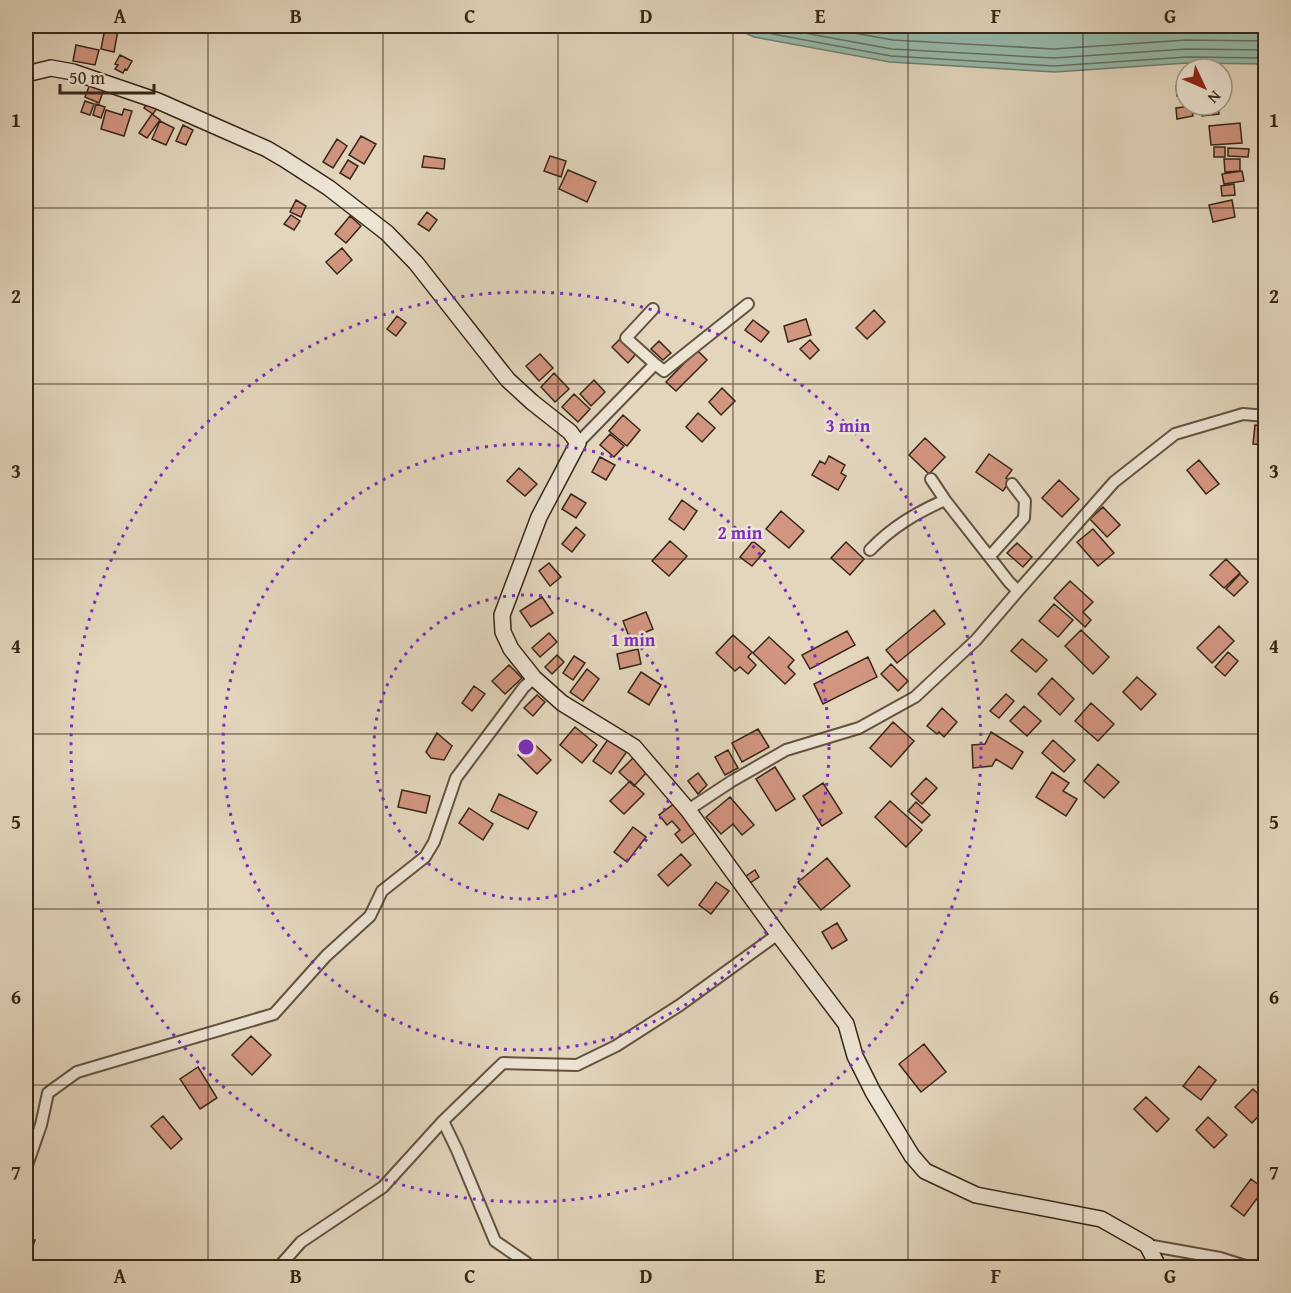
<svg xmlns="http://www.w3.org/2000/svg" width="1291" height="1293" font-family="'Gentium Book Plus',serif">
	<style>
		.water { fill: #96baab; stroke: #707f70; stroke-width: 1.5 }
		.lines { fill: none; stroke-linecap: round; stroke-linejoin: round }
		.shore { stroke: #667062; stroke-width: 1.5 }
		.building { fill: #d29580; stroke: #372718; stroke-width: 1.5 }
		.street-casing { stroke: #625341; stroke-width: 14 }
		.secondary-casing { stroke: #372718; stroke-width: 18 }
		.street { stroke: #ede4d4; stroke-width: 10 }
		.secondary { stroke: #ede4d4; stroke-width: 15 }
		.grid { fill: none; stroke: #372718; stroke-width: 1.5; stroke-opacity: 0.55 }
		.ring { fill: none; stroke: #7b2cbf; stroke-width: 3; stroke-dasharray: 3 6 }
		.centre { fill: #7b2cbf; stroke: #ede4d4; stroke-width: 3 }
		.ring-label { font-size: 18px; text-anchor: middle; font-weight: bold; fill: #7b2cbf; stroke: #ede4d4; stroke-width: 5; stroke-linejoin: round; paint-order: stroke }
		.neatline { fill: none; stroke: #372718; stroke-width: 2 }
		.grid-label { font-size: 20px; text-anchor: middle; font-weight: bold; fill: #372718 }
	</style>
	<rect width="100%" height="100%" fill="#e3d6bd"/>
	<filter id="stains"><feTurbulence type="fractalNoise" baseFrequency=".00333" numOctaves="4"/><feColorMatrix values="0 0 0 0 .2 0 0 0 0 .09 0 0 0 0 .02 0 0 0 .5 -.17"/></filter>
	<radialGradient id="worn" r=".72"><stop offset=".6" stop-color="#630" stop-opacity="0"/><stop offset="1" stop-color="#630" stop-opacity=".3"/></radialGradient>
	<path class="water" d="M730,26H1265V64L1187,63L1055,72L890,62L754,37Z"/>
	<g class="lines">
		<path class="shore" d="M744,26L757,31L891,56L1054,66L1187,57L1266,58
			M766,26L892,49L1054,58L1186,49L1266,50
			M815,26L893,40L1054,49L1186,40L1266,41"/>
	</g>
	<path class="building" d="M105,28L118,30L114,52L101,49Z
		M76,45L99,50L95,65L73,61Z
		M120,55L132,61L127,70L125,69L123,73L115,69L118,65L115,64Z
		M90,84L104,89L99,103L85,97Z
		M1186,85V95L1177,96L1176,86Z
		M85,101L94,104L90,115L81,112Z
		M148,102L157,108L153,114L144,108Z
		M96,104L105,107L101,118L93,115Z
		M1201,105H1218L1219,114L1202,116Z
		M1191,106L1193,116L1177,119L1176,108Z
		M124,109L132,111L124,136L101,129L106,110L122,115Z
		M152,114L160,120L147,138L139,133Z
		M160,121L174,128L166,145L152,139Z
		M1240,123L1242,143L1211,145L1209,126Z
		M183,125L193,130L186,145L176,141Z
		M361,136L376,144L364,164L349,155Z
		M337,139L347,146L333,168L323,162Z
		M1214,147H1225V157H1214Z
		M1228,148L1249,149L1248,157L1228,156Z
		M424,156L445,159L444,169L422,167Z
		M550,156L566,161L561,177L544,171Z
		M1224,159H1240V171L1225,172Z
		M348,160L358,166L350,179L340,173Z
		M568,170L596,182L587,202L559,189Z
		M1242,171L1244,181L1224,184L1222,174Z
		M1234,184L1235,195L1222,196L1221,186Z
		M296,200L306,206L301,217L290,212Z
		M1232,200L1235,217L1213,222L1209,205Z
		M427,212L437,220L429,231L418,224Z
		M291,215L300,221L294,230L284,224Z
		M350,216L361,226L346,243L335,234Z
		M342,248L352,260L337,274L326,262Z
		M874,310L885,322L867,339L856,328Z
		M397,316L406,323L396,336L387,329Z
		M806,319L811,335L788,342L784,326Z
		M753,320L769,332L761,342L745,330Z
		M620,339L636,354L628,363L612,347Z
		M810,340L819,350L810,359L800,349Z
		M659,341L671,353L663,360L651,349Z
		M697,350L707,360L676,391L666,382Z
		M540,354L553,368L539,381L526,366Z
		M554,373L569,389L555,402L541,387Z
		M594,380L605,392L591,406L580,394Z
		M722,388L735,401L721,415L709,402Z
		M574,394L590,409L578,422L562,407Z
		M698,413L715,428L702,442L686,427Z
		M623,415L640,430L627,446L609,431Z
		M1255,425L1266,426V445L1253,444Z
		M610,434L624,446L614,457L600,445Z
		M925,438L945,457L929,474L909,455Z
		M989,454L1012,470L1006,478L1010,481L1003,491L976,472Z
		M829,456L845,465L841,473L846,476L838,490L812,475L820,461L825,464Z
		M600,457L615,465L606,480L592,472Z
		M1199,460L1219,484L1206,494L1187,470Z
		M519,468L537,484L525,496L507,481Z
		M1059,480L1079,499L1062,517L1042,498Z
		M571,494L586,503L576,518L562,509Z
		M682,500L697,511L684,530L669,519Z
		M1103,507L1120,525L1107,537L1090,519Z
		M781,511L804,531L789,548L766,529Z
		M576,527L585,535L572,552L562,544Z
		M1093,529L1114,553L1098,566L1077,542Z
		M670,541L687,556L669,576L652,561Z
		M753,541L765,551L752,566L740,557Z
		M846,542L864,559L850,575L831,558Z
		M1017,543L1032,557L1023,567L1007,553Z
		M1226,559L1240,573L1224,588L1210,575Z
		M549,563L561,577L550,586L539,571Z
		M1240,574L1248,582L1234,596L1226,589Z
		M1070,581L1093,602L1083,612L1091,620L1085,627L1054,598Z
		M542,597L553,613L531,627L520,611Z
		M1054,604L1073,620L1058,637L1039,621Z
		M934,610L945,624L897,663L886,650Z
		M646,612L653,629L630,639L623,621Z
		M1219,626L1234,641L1212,663L1197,648Z
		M1081,630L1109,657L1093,674L1065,646Z
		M847,631L855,645L810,669L802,655Z
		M549,633L557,642L540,657L532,648Z
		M733,635L752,652L748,657L756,665L748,674L740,667L735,671L716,653Z
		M769,637L794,660L788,667L795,674L785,684L753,653Z
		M1022,639L1047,660L1036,672L1011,651Z
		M638,649L641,664L620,669L617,654Z
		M1228,652L1238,661L1225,676L1215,667Z
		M557,655L564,662L552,674L545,667Z
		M574,656L585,663L573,680L563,673Z
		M868,657L877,677L823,704L814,684Z
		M891,664L908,681L898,691L881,674Z
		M509,665L522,678L505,694L492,681Z
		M587,669L599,679L583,701L570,692Z
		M641,672L661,685L649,705L628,692Z
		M1137,677L1156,694L1141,710L1123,692Z
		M1052,678L1074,699L1060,715L1038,694Z
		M474,686L485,694L472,711L462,703Z
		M1006,694L1014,701L999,718L990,711Z
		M537,695L545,702L533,716L524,708Z
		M1091,703L1114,724L1098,741L1075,721Z
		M1024,706L1041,721L1027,736L1010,721Z
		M942,708L957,722L944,737L939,732L937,734L927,726Z
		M893,722L914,741L891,767L870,748Z
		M575,727L597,745L582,763L560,745Z
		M758,729L769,747L742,762L732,743Z
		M991,732L1023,752L1012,769L996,759L992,766L973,768L972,745L985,744Z
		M437,733L452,746L444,760L431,758L426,752Z
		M609,738L628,750L611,774L593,761Z
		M1053,740L1075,760L1064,772L1042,753Z
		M531,741L551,760L537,774L518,755Z
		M728,750L738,768L725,775L715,757Z
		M634,757L648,771L634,786L619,772Z
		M1098,764L1119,782L1104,798L1084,781Z
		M775,767L795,799L776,811L756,779Z
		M1052,772L1069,783L1063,791L1077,799L1066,816L1036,797Z
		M698,773L707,785L698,794L688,781Z
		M926,778L937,788L922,804L911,794Z
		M630,781L644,794L624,814L610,801Z
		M823,783L842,813L822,826L803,796Z
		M402,790L430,796L426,813L398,807Z
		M499,794L537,812L528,829L491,811Z
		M730,797L754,825L742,835L733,824L721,834L706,817Z
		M890,801L922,830L906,847L875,817Z
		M916,802L930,815L922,823L908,811Z
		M675,803L697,831L682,843L675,834L680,830L672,821L667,825L659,815Z
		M469,808L493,824L483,840L459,823Z
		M633,827L646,837L627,862L614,852Z
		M681,854L691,865L668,886L658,875Z
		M827,858L850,886L821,910L798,882Z
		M755,870L759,877L750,883L746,876Z
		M716,882L729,891L711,914L699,905Z
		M837,923L847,940L832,949L822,932Z
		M251,1036L271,1055L252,1075L232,1055Z
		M924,1044L946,1072L921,1092L899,1064Z
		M1199,1066L1216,1080L1201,1100L1183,1086Z
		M198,1067L217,1098L200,1109L180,1079Z
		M1253,1089L1266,1101V1108L1252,1123L1235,1107Z
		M1146,1097L1169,1119L1157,1132L1134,1109Z
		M163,1116L182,1139L171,1149L151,1126Z
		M1208,1117L1227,1135L1214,1148L1196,1130Z
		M1251,1179L1264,1189L1244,1216L1231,1206Z
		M26,1238L35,1240L28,1261L26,1260Z"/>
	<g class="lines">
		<defs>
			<path id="street" d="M655,364L664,371L748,304
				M578,443L655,364L626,338L653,309
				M931,479L945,500L1009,582L1018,591
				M870,550C892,527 916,513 945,500
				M990,556L1024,518L1025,501L1012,484
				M688,810L732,781L786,750L859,728L915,697L976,640L1018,591L1114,482L1175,434L1243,414L1266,416
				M443,1121L457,1150L495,1241L527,1263L529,1268
				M26,1168L41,1125L48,1093L77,1072L274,1014L326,956L370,916L382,891L425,857L434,842L456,778L524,687L534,678
				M1147,1245L1220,1258L1252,1268
				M278,1268L301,1242L383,1187L443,1121L503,1063L577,1065L616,1046L680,1005L778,934"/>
			<path id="secondary" d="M26,74L51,68L73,72L158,101L267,149L284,159L329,188L387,233L416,263L508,380L532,402L570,432L578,443L539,517L502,615L503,632L511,649L534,678L562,703L634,747L688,810L778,934L846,1024L855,1056L873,1092L912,1156L925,1171L976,1195L1101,1219L1147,1245L1159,1268"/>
		</defs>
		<use href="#street" class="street-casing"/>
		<use href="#secondary" class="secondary-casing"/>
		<use href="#street" class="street"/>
		<use href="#secondary" class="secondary"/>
	</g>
	<path class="grid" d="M208,26V1268M383,26V1268M558,26V1268M733,26V1268M908,26V1268M1083,26V1268M26,208H1266M26,384H1266M26,559H1266M26,734H1266M26,909H1266M26,1085H1266"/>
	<g class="ring">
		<circle cx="526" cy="747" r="152"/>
		<circle cx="526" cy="747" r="303"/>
		<circle cx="526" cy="747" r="455"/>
	</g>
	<circle cx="526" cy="747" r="9" class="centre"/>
	<g class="ring-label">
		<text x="848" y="432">3 min</text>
		<text x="740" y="539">2 min</text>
		<text x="633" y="646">1 min</text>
	</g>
	<rect width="1291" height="1293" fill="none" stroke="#e3d6bd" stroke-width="66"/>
	<g transform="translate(1204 87) rotate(134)"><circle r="28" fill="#ede4d4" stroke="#a49889" stroke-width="1.5"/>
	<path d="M0-4.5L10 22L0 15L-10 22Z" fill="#8f2418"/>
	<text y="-9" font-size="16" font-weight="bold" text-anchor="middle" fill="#372718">N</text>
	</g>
	<path d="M60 84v9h94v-9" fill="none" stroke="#372718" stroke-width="3"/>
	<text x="69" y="84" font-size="18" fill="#372718" stroke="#ede4d4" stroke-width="4.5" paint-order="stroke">50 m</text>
	<rect x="33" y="33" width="1225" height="1227" class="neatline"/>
	<g class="grid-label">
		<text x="120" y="23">A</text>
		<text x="296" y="23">B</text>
		<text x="470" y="23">C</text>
		<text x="646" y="23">D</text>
		<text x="820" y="23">E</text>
		<text x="996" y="23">F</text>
		<text x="1170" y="23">G</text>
		<text x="16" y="127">1</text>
		<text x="1274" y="127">1</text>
		<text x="16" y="303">2</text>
		<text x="1274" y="303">2</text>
		<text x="16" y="478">3</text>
		<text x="1274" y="478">3</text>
		<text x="16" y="653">4</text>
		<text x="1274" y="653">4</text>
		<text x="16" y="829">5</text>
		<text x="1274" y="829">5</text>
		<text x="16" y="1004">6</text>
		<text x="1274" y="1004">6</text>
		<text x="16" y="1179">7</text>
		<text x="1274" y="1179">7</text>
		<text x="120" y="1283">A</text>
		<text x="296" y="1283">B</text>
		<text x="470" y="1283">C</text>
		<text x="646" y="1283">D</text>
		<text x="820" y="1283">E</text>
		<text x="996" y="1283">F</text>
		<text x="1170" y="1283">G</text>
	</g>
	<rect width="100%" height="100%" filter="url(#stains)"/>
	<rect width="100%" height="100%" fill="url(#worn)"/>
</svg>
